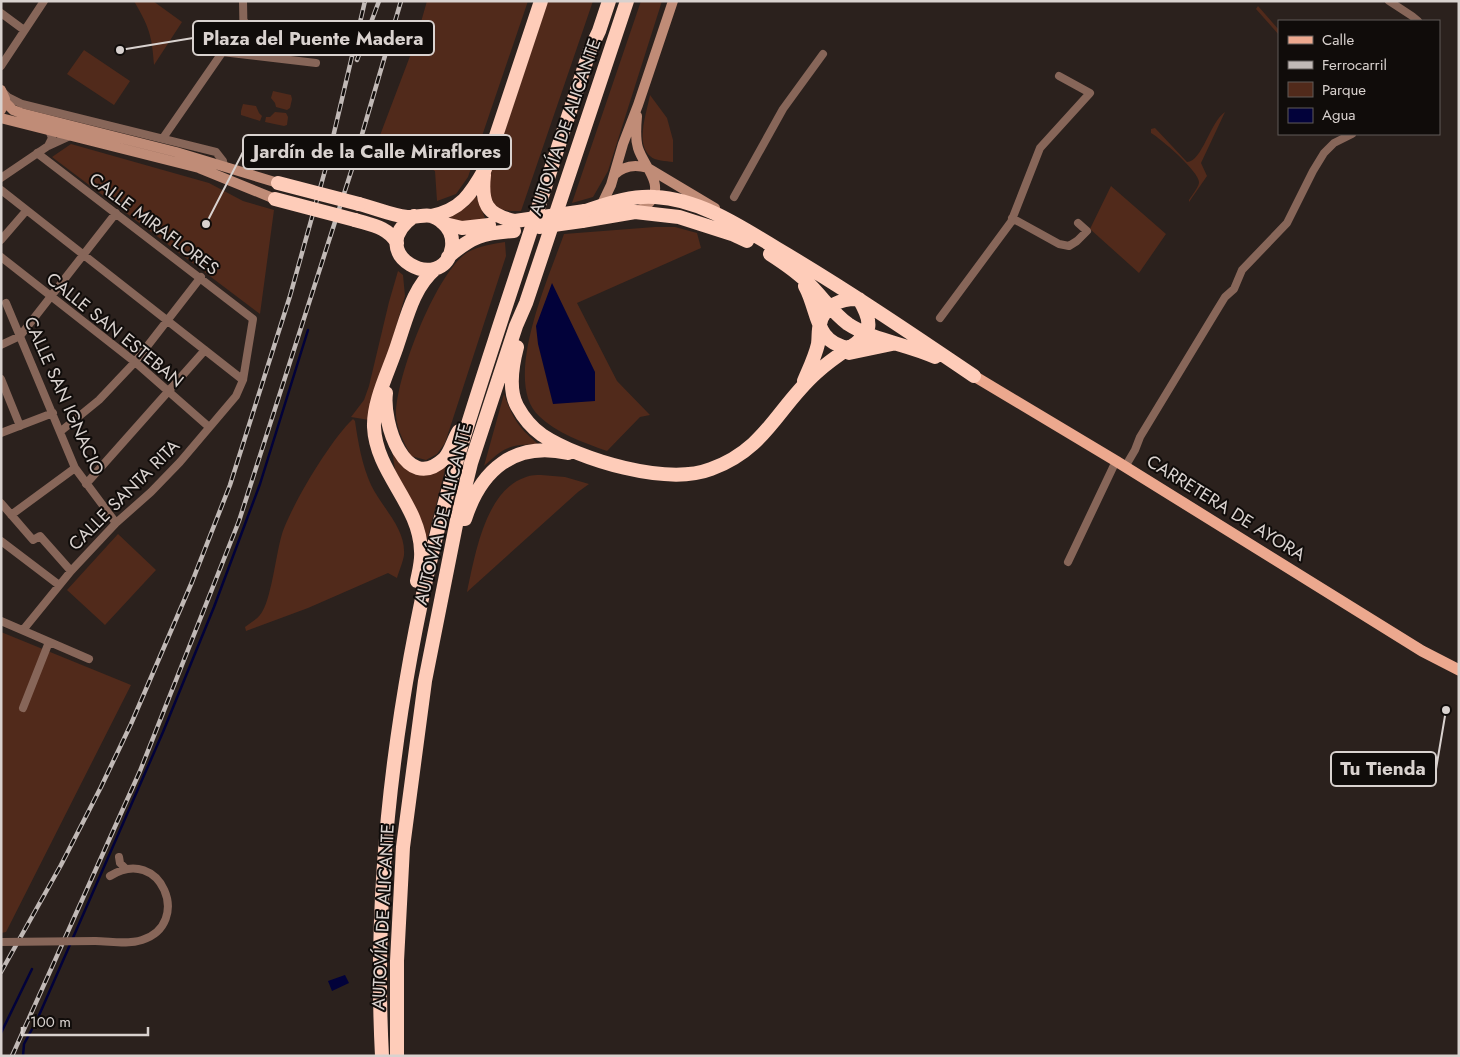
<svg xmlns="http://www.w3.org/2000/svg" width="1460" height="1057" font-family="Jost,sans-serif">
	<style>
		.green { fill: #512a1b }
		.water { fill: #02023a }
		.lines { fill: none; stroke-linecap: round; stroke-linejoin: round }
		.stream { stroke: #02023a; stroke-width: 2.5 }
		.street { stroke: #876659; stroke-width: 8 }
		.secondary { stroke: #c08c77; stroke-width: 10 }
		.primary { stroke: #eca88e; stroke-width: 11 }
		.highway { stroke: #feccb9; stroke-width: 14 }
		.rail-casing { stroke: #c1b9b6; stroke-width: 4.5 }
		.rail { stroke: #100c0a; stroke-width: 2.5; stroke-dasharray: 8; stroke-linecap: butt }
		.street-bridge { stroke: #876659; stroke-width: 8 }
		.highway-bridge { stroke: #feccb9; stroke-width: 14 }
		.labels { text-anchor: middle; stroke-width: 4; stroke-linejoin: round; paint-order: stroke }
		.street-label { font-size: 18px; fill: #d9d2cf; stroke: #100c0a }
		.leader { fill: none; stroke: #d9d2cf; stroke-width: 2 }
		.callout-dot { fill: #d9d2cf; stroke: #100c0a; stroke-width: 2 }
		.callout { fill: #100c0a; stroke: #d9d2cf; stroke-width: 2 }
		.callout-label { font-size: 19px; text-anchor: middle; font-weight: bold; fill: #d9d2cf }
	</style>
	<rect width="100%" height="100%" fill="#2b211d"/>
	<path class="green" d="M134,1H153L182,22L154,65C152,35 149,27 134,1Z
		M427,1H528L468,177L456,194L437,201L435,171L379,138L415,43Z
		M548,1H593L521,211C496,212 491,206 488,182Z
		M641,1H662L608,171L593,197L572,203Z
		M1258,6L1279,30V35L1256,9Z
		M84,50L130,81L114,105L67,74Z
		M273,91L291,95L292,99L290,108L287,110L276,107L275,103L271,98Z
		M650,95L667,118L673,140V162C666,161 655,161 650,156C635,143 647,112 650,95Z
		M243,104L256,106L259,113L262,116L260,121L241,115V111Z
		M275,112L286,113L288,117L287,125L284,126L265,122L266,117H270Z
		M1225,112L1201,163L1207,176L1189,202V200C1192,195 1198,188 1199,183C1201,173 1160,138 1151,133V129L1155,128L1187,162C1202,162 1210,122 1225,112Z
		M71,144L209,183L243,201L274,210L260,314L52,157Z
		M1111,186L1166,234L1139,273L1090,229Z
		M476,196L485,218L473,224L449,219L450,216L468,206Z
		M655,227H675L697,233L701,248L577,303L617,381L650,415L640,417L607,451C585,443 556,433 539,416C501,381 550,275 564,234Z
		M505,242L506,256L445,443L437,454L426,460L411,456C405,444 397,430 396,416C395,379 436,272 468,252C479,246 493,244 505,242Z
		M398,271L403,275L405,296L369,420L351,417L364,400L369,386L389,302Z
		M504,394C513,419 518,427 538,444C509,445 506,446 484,466Z
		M353,419L355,421C358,442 362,465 371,485C382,508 406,528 404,555C403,562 399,571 397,578L388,573L308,608L246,631L245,627C250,623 256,620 260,615C271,603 276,553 282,534C291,506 331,439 353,419Z
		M392,449C409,480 416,474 446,466L427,540L418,514L395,470Z
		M541,475L565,477L589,484L578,492L467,592C475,556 485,490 526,477C531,475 537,475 541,475Z
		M118,534L156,570L105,625L67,590Z
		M1,632L131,685L6,932L1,933Z"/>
	<path class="water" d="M552,283L595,372V401L553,404L538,344L536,326Z
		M345,975L349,983L332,991L328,981Z"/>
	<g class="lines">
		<path class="stream" d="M1,1033L32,969
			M23,1056L24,1044L37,1020L163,732L214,607L260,484L308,330"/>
		<path class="street" d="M243,1L244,54
			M1389,1L1412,16L1418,21
			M1,13L24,30
			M222,52L316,63
			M1,66L44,1
			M4,93L8,97L22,104L216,152L223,161L224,166
			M49,130L52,138L48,146L72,135
			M163,138L244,21
			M1,178L48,146
			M1,190L243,380
			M734,197L783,109L823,54
			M1012,218L1059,244L1069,246L1077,241L1087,231L1078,223
			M1,240L26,211
			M1,257L135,362L209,427
			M6,303L75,468L116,523
			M940,318L1011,222L1040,148L1090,93L1059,76
			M1,345L20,336L116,213
			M1,379L20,426
			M61,431L99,400L135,362L201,277
			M1,433L53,413
			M1125,467L1135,450L1140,437L1217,310L1225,297L1234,289L1242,270L1287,223L1313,171L1324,153L1334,143L1352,134
			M86,484L205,350
			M1,503L33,540L40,536L71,571
			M11,515L75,468
			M1,541L59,585
			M1068,562L1116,461
			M1,621L89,659
			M23,630L71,571L116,523L151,492L180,462L236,396L243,380L253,319L37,153
			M23,708L49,642
			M119,857L120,863L125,868
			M95,941C110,941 127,945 142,940C193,924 161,844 110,876"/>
		<path class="secondary" d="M1,90L5,99L1,110
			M5,102L13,110L21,113L176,152L278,183
			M1,118L199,168L275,199
			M614,175C624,165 635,164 648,168L715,208
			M601,206L611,185L623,144L638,105L673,1
			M634,211C640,210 646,207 650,202C665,184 643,165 638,148C635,138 636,127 637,116"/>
		<path class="primary" d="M974,376L1116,461L1422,651L1459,670"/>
		<path class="highway" d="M484,175C481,203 486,215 515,221
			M359,204C375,208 391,215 407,217C422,218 429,210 443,223C450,229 453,238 452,247C444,297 361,254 414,216
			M585,211C607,204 632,195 655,197C699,199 740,226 776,248C844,288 909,332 974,376
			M431,216C461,210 471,194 485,169L541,1
			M355,220C371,225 388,227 397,243
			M582,221L635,212L679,217L732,234L747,241
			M445,224L462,228L489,225
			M770,254C784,263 799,273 810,285C823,298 834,314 848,324C874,341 907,344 935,357
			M448,257C472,236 483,233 514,231
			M805,286C819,311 814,343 849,348
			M517,347C512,366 508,389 517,406C523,417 532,428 542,435C580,460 667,486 711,469C766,449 777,408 816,373C826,364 837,356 849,348C873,333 873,323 859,299
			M849,353L892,344
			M804,381C809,369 815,357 818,344C819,337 818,330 820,324C824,305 842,298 859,299
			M386,393C382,422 405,495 444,459C451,452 453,440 459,431
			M465,519C481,470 514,441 568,453
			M417,581C419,571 422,561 421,551C420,505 376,473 374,427C373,400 390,369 398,343C407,317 413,288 435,269
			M382,1056C373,887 395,710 434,545C452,470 477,395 501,321C531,231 560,140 590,50L599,31L609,1
			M397,1056V961L403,847L425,681L457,520L471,463L516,326L526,303L627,1"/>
		<defs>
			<path id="rail" d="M357,60L379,1
				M1,972L61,865L101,787L131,724L192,582L230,485L290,296L326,167L365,1
				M12,1056L140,771L239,521L351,172L401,1"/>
		</defs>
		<use href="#rail" class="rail-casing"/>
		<use href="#rail" class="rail"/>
		<path class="street-bridge" d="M1,942L95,941"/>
		<path class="highway-bridge" d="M278,183L359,204
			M275,199L355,220
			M515,221L585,211
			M539,227L582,221"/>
	</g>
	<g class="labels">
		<g class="street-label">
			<text transform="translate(565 127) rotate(-71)" y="6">AUTOVÍA DE ALICANTE</text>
			<text transform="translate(154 224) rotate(37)" y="6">CALLE MIRAFLORES</text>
			<text transform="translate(115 330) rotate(39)" y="6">CALLE SAN ESTEBAN</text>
			<text transform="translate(64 396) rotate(66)" y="6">CALLE SAN IGNACIO</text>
			<text transform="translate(124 495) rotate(-45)" y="6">CALLE SANTA RITA</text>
			<text transform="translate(1226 508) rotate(32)" y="6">CARRETERA DE AYORA</text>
			<text transform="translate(443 514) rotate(-76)" y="6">AUTOVÍA DE ALICANTE</text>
			<text transform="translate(383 917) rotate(-87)" y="6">AUTOVÍA DE ALICANTE</text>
		</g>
	</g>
	<path class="leader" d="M120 50L193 38M206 224L243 152M1446 710L1436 769"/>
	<g class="callout-dot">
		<circle cx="120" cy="50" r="5"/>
		<circle cx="206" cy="224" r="5"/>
		<circle cx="1446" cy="710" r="5"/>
	</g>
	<g class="callout">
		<rect x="193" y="21" width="241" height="34" rx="5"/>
		<rect x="243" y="135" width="268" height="34" rx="5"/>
		<rect x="1331" y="752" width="105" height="34" rx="5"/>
	</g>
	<g class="callout-label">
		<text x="313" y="45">Plaza del Puente Madera</text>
		<text x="377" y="158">Jardín de la Calle Miraflores</text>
		<text x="1383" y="775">Tu Tienda</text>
	</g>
	<rect width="1460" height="1057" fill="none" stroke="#d9d2cf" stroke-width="5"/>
	<rect x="1278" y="20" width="162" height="115" fill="#100c0a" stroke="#605b59"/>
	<rect x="1288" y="36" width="25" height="8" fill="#eca88e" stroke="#605b59"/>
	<text x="1322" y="45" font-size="15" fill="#d9d2cf">Calle</text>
	<rect x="1288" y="61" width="25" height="8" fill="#c1b9b6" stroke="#605b59"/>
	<text x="1322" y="70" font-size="15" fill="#d9d2cf">Ferrocarril</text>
	<rect x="1288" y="82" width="25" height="15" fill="#512a1b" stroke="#605b59"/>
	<text x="1322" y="95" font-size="15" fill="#d9d2cf">Parque</text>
	<rect x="1288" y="108" width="25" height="15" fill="#02023a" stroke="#605b59"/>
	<text x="1322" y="120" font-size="15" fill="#d9d2cf">Agua</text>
	<path d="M22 1027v8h126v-8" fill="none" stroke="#d9d2cf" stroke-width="2.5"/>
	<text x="30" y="1027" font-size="15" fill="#d9d2cf" stroke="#100c0a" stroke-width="4" paint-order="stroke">100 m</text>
</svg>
